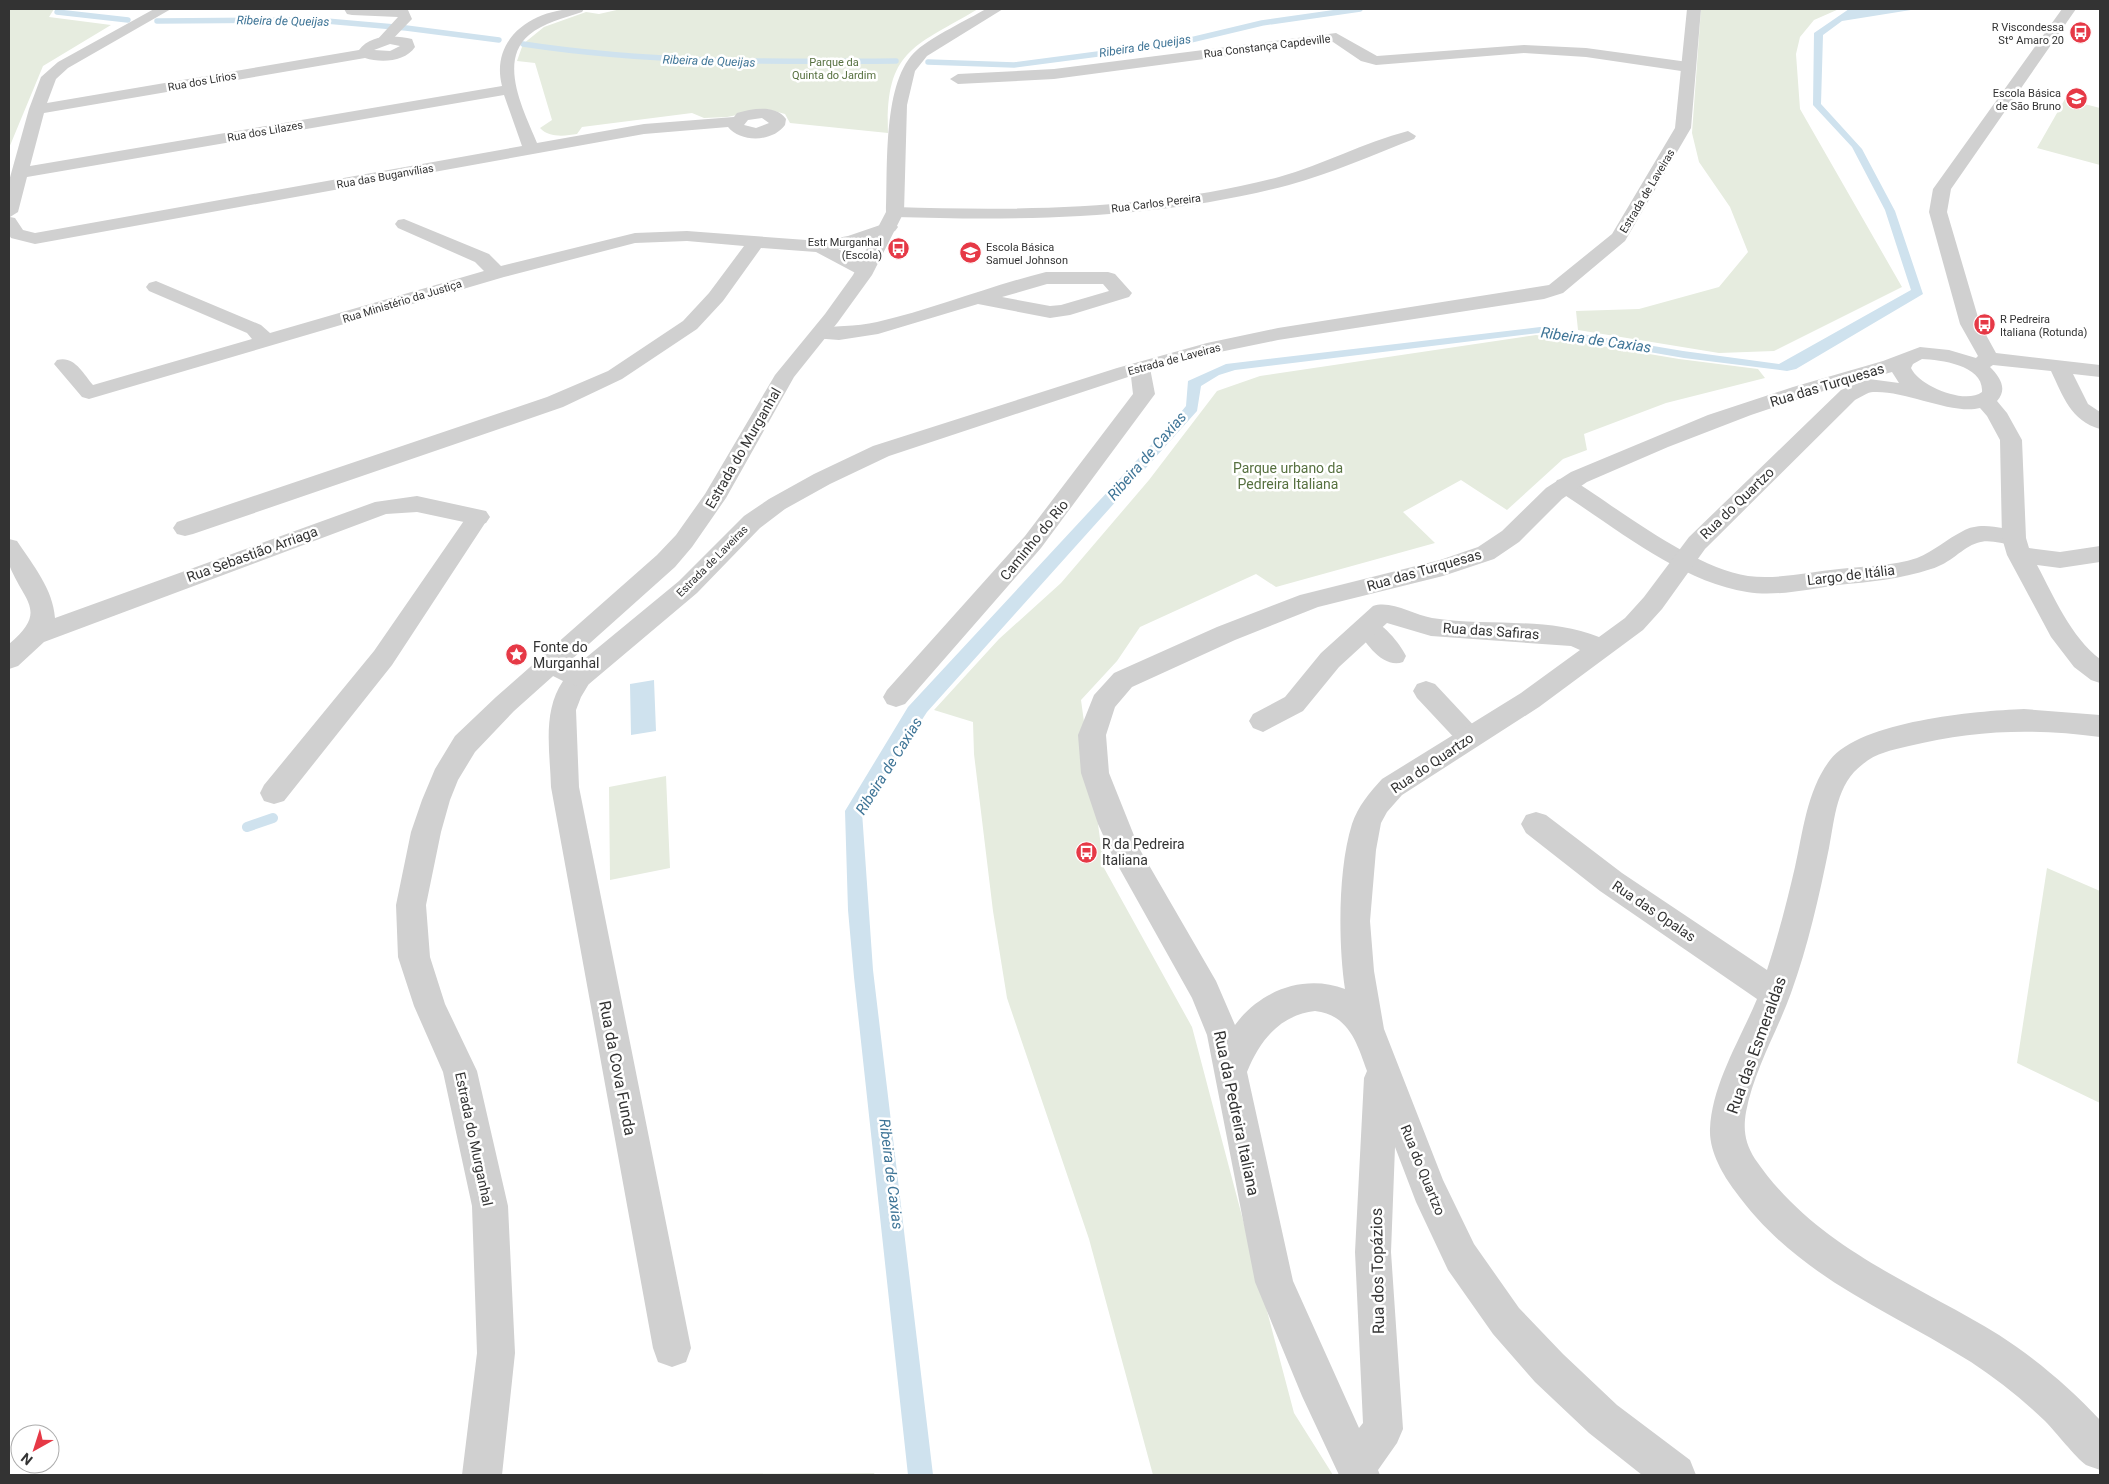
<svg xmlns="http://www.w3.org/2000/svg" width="2109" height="1484" font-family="Roboto,sans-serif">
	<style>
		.green { fill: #e6ecdf }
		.water { fill: #cfe2ee }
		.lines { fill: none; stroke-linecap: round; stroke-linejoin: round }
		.stream-far1 { stroke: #cfe2ee; stroke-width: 5.5 }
		.stream { stroke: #cfe2ee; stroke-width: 10 }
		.pedestrian { fill: #d0d0d0; fill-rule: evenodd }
		.minor { fill: #d0d0d0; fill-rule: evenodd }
		.tertiary { fill: #d0d0d0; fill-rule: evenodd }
		.labels { text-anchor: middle; stroke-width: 5; stroke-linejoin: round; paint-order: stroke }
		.far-poi-label { font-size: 11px; fill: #333; stroke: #fff; text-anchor: end }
		.far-street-label { font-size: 11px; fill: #333; stroke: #fff }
		.far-park-label { font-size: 11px; fill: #56703f; stroke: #fff }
		.far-water-label { font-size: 12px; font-style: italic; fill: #3f7597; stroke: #fff }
		.street-label { font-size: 14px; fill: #333; stroke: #fff }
		.park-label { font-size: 14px; fill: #56703f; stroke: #fff }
		.poi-label { font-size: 14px; fill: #333; stroke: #fff; text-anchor: start }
		.water-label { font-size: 15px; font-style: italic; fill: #3f7597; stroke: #fff }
		.near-street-label { font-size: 16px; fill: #333; stroke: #fff }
	</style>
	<rect width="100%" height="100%" fill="#fff"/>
	<path class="green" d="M9,9H54L49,17L111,25L43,66L9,148Z
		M621,9H978C914,47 885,50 888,133L790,123L785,114L767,109L727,117L704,118L692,113L582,127L577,134C565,136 549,138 540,128L552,120L535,63L517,61L523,44L544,27L586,12L599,14Z
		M1701,9H1839L1814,20L1800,37L1796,54L1800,109L1902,287L1774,351L1719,353L1578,330L1576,311L1639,309L1719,287L1748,252L1730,207L1699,162L1692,133Z
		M2065,99L2100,108V165L2037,148Z
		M1536,335L1679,359L1758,369L1765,378L1666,403L1584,434L1587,450L1563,459L1507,510L1461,480L1403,512L1435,543L1276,587L1256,574L1140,627L1117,661L1081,700L1104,868L1192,1027L1294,1413L1333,1475H1153L1089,1239L1007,998L993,911L974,754L973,722L934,710L999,639L1061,583L1149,480L1217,391L1260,376Z
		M666,776L670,868L610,880L609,787Z
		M2047,868L2100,891V1103L2017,1063Z
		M874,1473L875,1475H575L576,1474Z"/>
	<path class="water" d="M1849,9H1917L1842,21L1823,35L1821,104L1862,149L1895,211L1923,294L1796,369L1787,371L1684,358L1539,333L1235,370L1219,375L1201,386L1197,411L927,712L862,812L873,970L933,1475H908L854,977L848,910L845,811L908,707L1176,418L1186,406L1188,381L1226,364L1540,327L1683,351L1779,364L1911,290L1885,210L1852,147L1813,105L1814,33Z
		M654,680L656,731L631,735L630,684Z"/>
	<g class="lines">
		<path class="stream-far1" d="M57,12L128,20
			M157,21L315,20L406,28L499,40
			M523,44C647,63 771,62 896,61
			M928,62L1014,65L1174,44L1262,23L1360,9"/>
		<path class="stream" d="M247,827L273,818"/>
		<path class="pedestrian" d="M344,9H403L408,10L412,19L388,44L383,45L376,41L398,17L352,15L347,14Z
			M1565,478L1573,480C1620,510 1694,568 1748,576C1777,580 1809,572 1839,569C1864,566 1893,566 1917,558C1934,551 1947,539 1963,531C1979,521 2005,528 2022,533L2025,538L2022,543C2007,548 1992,537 1977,543C1963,547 1950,564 1931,569C1901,579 1869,582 1838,585C1809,589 1776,597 1747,592C1681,582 1613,526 1557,490L1554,485L1557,480Z
			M478,510L486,512L489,517L392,665L284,801L274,804L264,801L260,793L264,785L374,651L470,512Z
			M1368,618C1383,623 1399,642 1406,656L1403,662C1383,669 1365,643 1356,627L1359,621Z
			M1426,681L1435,684L1478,730L1482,737L1478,744L1469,747L1460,744L1417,698L1413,691L1417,684Z"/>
		<path class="minor" d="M154,9H171L68,68L56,79L47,103L359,50C371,34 395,35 412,39L415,47C405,62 381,63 365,58L44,113L30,166L502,86C489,35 539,6 584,9L582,12C564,18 543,23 529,35C497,62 525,113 537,143L644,124L734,117L737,113C752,109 775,104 786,119L785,125C773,142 741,143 728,127L644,134L35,244L11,238L9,235V181L29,109L41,77L58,62ZM390,44L400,46L390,51L374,50ZM504,95L522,146L35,233L23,230L15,218L10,217L18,212L27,177ZM762,118L769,123L756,128L744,125L748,120Z
			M2062,9H2076L1951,189L1947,212L1980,324L1996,353L2100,365V377L2073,374L2088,404L2100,412V429C2071,421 2063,396 2051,371L1993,365L1990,367C2000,377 2008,389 1997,401L2007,413L2022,440L2026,538L2029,548L2060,552L2100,546V562L2060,568L2037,565C2054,597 2071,637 2100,659V683L2091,680L2074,667L2051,637L2007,555L2002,538L2000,440L1987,416L1980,408C1952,415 1905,390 1873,392C1868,392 1861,397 1855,400L1705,549L1662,609L1643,630L1539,707L1402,795L1387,812L1381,823L1376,850L1370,921L1374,971L1384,1029L1443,1180L1474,1244L1519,1308L1563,1354L1617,1405L1690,1460L1696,1475H1642L1589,1433L1535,1382L1493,1334L1448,1270L1416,1202L1395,1147L1391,1252L1403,1429L1397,1443L1378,1470L1380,1475H1339L1302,1396L1255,1282L1207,1035L1192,998L1112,855L1098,824L1081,773L1078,735L1094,695L1114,673L1217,627L1300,595L1440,560L1478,547L1502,531L1546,488L1571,472L1708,415L1793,387L1883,361L1920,347L1949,350L1976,358L1978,356L1960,324L1929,212L1933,189ZM1922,359C1941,360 1984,365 1982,392C1965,405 1919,386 1911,368L1913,364ZM1892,372L1899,383L1869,379L1841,390L1689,537L1644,597L1625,618L1599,637C1547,616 1487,627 1432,618C1413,615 1392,600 1373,606L1321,653L1285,697L1253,714L1249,721L1253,728L1263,732L1303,711L1339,667L1387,623L1431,636L1571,646L1580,650L1521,693L1382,779C1370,792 1358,806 1352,824C1338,868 1338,943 1345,989C1305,974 1260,990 1235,1025L1216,981L1139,848L1109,773L1106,735L1115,707L1132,687L1235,640L1318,607L1443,576L1494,559L1519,542L1562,499L1587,482L1668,447L1751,415L1820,392ZM1315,1011C1349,1015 1357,1043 1367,1071L1364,1078L1355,1252L1363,1423L1359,1428L1293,1281L1247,1072C1260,1040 1280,1015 1315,1011Z
			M1336,33L1377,56L1524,45L1586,48L1688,62L1696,67L1688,72L1586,57L1524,53L1376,65L1361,61L1333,42L1054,79L958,84L950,79L958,74L1054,69Z
			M1408,131L1416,136L1414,139C1373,155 1332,173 1289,185C1160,219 1028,221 895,217L889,216L886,212L889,208L895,207C1024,211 1154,210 1279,177C1323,165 1364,142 1408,131Z
			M404,219L489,254L501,266L635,233L687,231L820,241L848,236L889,222L895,223L898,227L895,231L858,245L838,249L870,267L872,271L870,275L863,277L816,252L761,248L723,301L697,329L622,379L563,407L193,534L185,536L177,534L173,528L177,522L547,397L608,371L683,321L709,293L744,246L687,241L635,243L504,277L89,399L82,397L54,364L57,360C74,355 83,373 93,385L252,339L247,333L149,291L146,287L149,283L156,281L261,325L270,333L484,271L475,262L398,228L395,224L398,220Z
			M1046,272H1108L1115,274L1132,293L1129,297L1070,315L1050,318L978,304L878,334L839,340L813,338L810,334L813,330C832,325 856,327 877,322C934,309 989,286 1046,272ZM1047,284H1103L1109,291L1061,305L1050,306L1002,297Z
			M1140,362L1147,364L1150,368L1155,394L1041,548L905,704L896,707L887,704L883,697L887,690L1025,536L1133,394L1130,368L1133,364Z
			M417,496L486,511L490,517L486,523L478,525L417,512L386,514L44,642L18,666L9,669V644C48,611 25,603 10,567C7,559 9,547 9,539L17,541C33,565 53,589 55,618L375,502Z
			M552,654L589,670L593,677L581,697L576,710L579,787L691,1348L686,1362L672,1367L658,1362L653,1348L551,787C550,751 542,712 563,681L543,671L539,664L543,657Z
			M2024,709L2100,715V737C2035,728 1973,730 1909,746C1892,750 1876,753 1863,764C1836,784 1835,818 1829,848C1819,897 1808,946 1791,993C1777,1032 1754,1070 1746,1112C1743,1130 1745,1143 1755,1159C1816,1248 1911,1281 1999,1335C2036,1359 2070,1388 2100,1420V1470C2096,1468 2090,1467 2086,1465C2075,1457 2056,1432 2045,1421C2022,1399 1997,1379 1971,1362C1885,1308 1797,1277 1735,1191C1723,1175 1709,1151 1710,1129C1712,1084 1740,1040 1757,999L1600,891L1526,833L1521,824L1526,815L1536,812L1546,815L1622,873L1767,970C1778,936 1787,902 1795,867C1803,832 1807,790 1830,760C1861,721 1975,711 2024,709Z"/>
		<path class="tertiary" d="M986,9H1003L927,56L915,71L907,105L904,212L872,275L838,322L794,377L726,498L692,547L675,567L514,711L475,752L458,780L450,800L441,832L426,905L430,957L445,1004L477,1071L508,1206L515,1353L502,1475H462L477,1353L472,1206L443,1072L414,1006L398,957L396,905L411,832L422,800L435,769L455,736L496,697L657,555L676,535L705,494L775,375L825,314L853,275L886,212C888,168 882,80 917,50C933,36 967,20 986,9Z
			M1687,9H1701L1691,128L1625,241L1563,293L1544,299L1278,340L1210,354L1131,376L889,456L830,484L785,509L760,528L697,593L589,684L580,687L571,684L567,677L571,670L679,581L744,516L769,499L814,474L873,446L1117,368L1207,343L1278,328L1549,285L1612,234L1675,128Z"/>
	</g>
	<defs>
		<symbol id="bus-disc" viewBox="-11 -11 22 22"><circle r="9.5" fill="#e63946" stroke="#fff"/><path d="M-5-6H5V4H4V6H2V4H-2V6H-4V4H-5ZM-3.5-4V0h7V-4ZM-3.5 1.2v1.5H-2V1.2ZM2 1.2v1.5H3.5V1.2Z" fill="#fff"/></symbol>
		<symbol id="school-disc" viewBox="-11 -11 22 22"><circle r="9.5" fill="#e63946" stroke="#fff"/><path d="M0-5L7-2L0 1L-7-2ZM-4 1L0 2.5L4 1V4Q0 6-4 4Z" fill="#fff"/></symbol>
		<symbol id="sight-disc" viewBox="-11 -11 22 22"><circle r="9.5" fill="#e63946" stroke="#fff"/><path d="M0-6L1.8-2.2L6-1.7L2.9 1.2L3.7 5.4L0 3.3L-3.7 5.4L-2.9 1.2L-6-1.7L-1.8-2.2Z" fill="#fff"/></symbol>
	</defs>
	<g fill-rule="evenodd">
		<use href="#bus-disc" x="2068" y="20" width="25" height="25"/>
		<use href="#school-disc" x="2064" y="86" width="25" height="25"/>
		<use href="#bus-disc" x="886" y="236" width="25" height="25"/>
		<use href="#school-disc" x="958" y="240" width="25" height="25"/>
		<use href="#bus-disc" x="1972" y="312" width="25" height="25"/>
		<use href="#sight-disc" x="504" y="642" width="25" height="25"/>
		<use href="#bus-disc" x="1074" y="840" width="25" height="25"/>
	</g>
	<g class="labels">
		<g class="far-poi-label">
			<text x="2064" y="31">R Viscondessa<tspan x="2064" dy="13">Stº Amaro 20</tspan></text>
			<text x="2061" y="97">Escola Básica<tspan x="2061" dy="13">de São Bruno</tspan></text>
			<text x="882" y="246">Estr Murganhal<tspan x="882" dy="13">(Escola)</tspan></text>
			<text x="986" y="251" text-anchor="start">Escola Básica<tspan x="986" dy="13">Samuel Johnson</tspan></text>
			<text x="2000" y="323" text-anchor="start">R Pedreira<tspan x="2000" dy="13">Italiana (Rotunda)</tspan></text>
		</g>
		<g class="far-street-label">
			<text transform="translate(1267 46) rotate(-7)" y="4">Rua Constança Capdeville</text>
			<text transform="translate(202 81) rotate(-10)" y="4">Rua dos Lírios</text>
			<text transform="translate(265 131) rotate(-10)" y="4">Rua dos Lilazes</text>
			<text transform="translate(385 176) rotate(-10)" y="4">Rua das Buganvílias</text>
			<text transform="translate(1647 191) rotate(-59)" y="4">Estrada de Laveiras</text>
			<text transform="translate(1156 203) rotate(-7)" y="4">Rua Carlos Pereira</text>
			<text transform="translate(402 301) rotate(-17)" y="4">Rua Ministério da Justiça</text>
			<text transform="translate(1174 359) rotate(-15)" y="4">Estrada de Laveiras</text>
			<text transform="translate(712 561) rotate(-45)" y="4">Estrada de Laveiras</text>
		</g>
		<g class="far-park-label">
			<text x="834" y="66">Parque da<tspan x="834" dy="13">Quinta do Jardim</tspan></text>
		</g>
		<g class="far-water-label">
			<text transform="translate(283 21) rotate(1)" y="4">Ribeira de Queijas</text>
			<text transform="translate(1145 46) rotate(-9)" y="4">Ribeira de Queijas</text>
			<text transform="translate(709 61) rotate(2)" y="4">Ribeira de Queijas</text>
		</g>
		<g class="street-label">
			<text transform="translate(1827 385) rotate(-17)" y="5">Rua das Turquesas</text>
			<text transform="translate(743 448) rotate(-60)" y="5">Estrada do Murganhal</text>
			<text transform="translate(1737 503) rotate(-44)" y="5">Rua do Quartzo</text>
			<text transform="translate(1034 540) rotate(-51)" y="5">Caminho do Rio</text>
			<text transform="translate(252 554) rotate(-20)" y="5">Rua Sebastião Arriaga</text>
			<text transform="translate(1424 570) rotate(-16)" y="5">Rua das Turquesas</text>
			<text transform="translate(1851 575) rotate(-7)" y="5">Largo de Itália</text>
			<text transform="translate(1491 631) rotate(4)" y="5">Rua das Safiras</text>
			<text transform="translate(1432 763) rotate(-34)" y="5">Rua do Quartzo</text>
			<text transform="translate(1654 911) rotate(34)" y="5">Rua das Opalas</text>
			<text transform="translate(474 1139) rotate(78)" y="5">Estrada do Murganhal</text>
			<text transform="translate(1423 1170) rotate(68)" y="5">Rua do Quartzo</text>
		</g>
		<g class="park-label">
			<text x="1288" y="473">Parque urbano da<tspan x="1288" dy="16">Pedreira Italiana</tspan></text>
		</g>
		<g class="poi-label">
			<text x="533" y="652">Fonte do<tspan x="533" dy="16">Murganhal</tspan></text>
			<text x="1102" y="849">R da Pedreira<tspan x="1102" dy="16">Italiana</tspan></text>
		</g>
		<g class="water-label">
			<text transform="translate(1596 340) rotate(8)" y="5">Ribeira de Caxias</text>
			<text transform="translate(1147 456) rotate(-49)" y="5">Ribeira de Caxias</text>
			<text transform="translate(889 766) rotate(-58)" y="5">Ribeira de Caxias</text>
			<text transform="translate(891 1174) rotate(83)" y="5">Ribeira de Caxias</text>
		</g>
		<g class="near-street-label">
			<text transform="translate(1756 1045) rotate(-70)" y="6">Rua das Esmeraldas</text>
			<text transform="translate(618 1068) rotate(79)" y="6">Rua da Cova Funda</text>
			<text transform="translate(1237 1113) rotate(78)" y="6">Rua da Pedreira Italiana</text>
			<text transform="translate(1377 1271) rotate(-91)" y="6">Rua dos Topázios</text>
		</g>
	</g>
	<rect width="2109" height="1484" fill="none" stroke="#333333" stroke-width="20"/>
	<g transform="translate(35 1449) rotate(219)"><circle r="24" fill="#ffffff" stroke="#adadad"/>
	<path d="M0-4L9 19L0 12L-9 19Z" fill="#e63946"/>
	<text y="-8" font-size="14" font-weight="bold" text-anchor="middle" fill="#333333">N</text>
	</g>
</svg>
